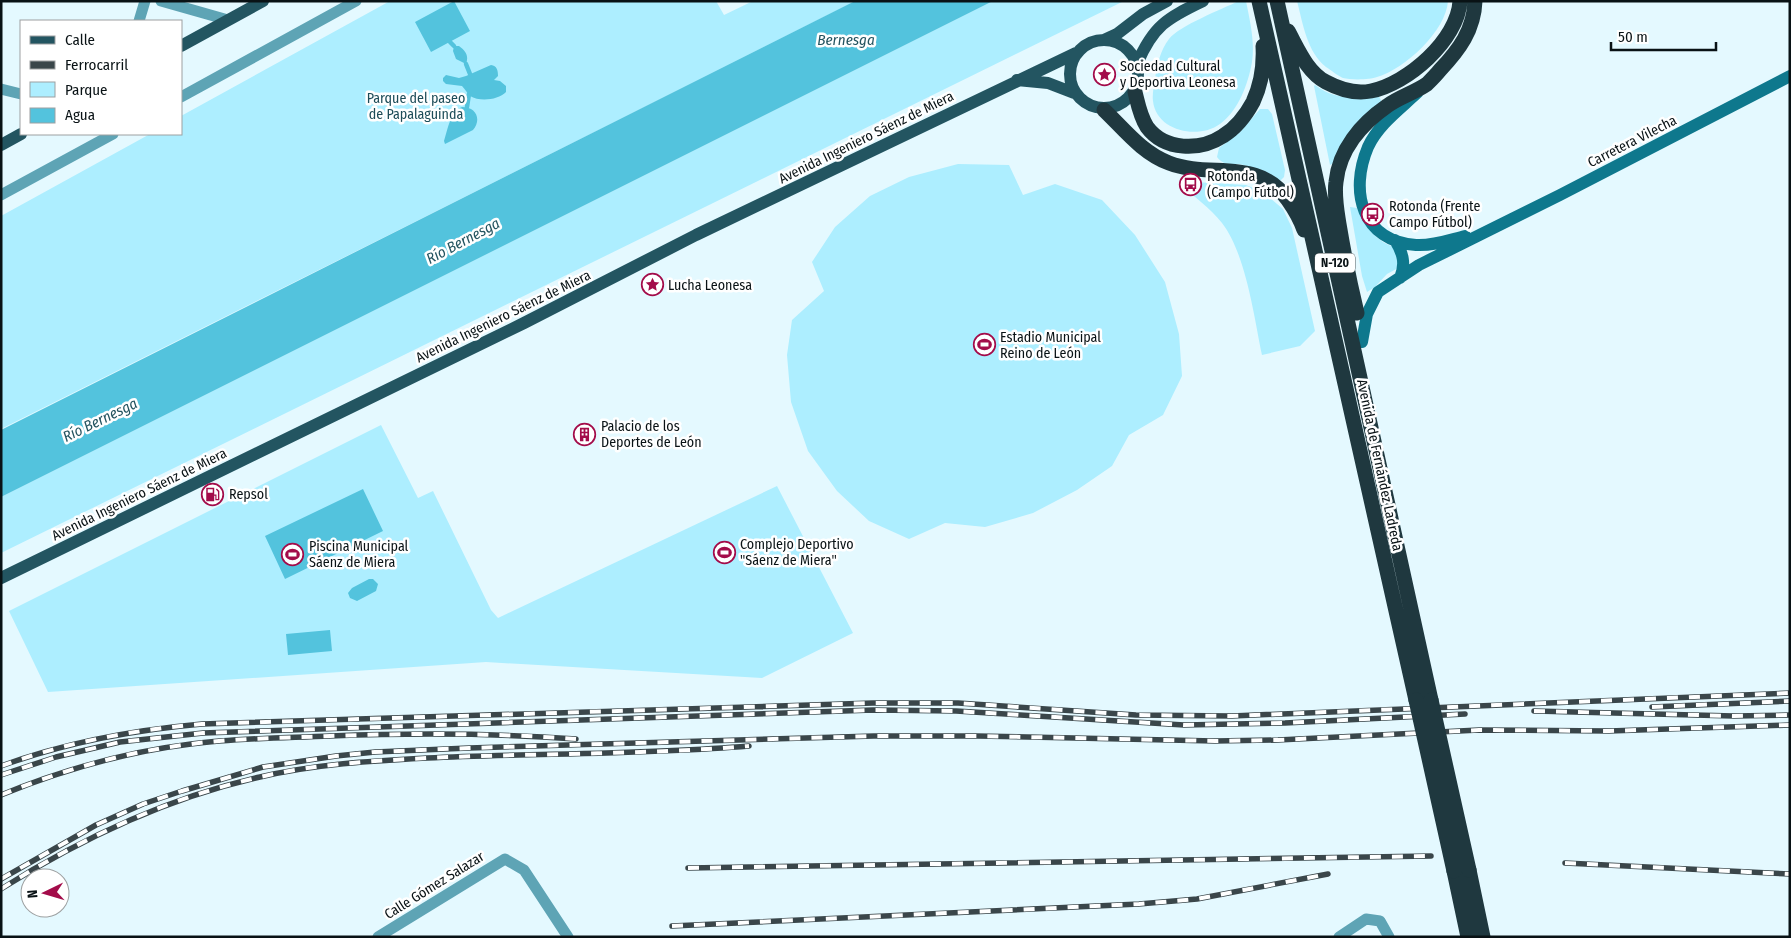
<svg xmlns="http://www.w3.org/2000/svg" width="1791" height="938" font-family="'Fira Sans Condensed',sans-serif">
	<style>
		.green { fill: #adeeff }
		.water { fill: #53c3dd }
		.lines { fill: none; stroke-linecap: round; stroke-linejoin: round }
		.stream { stroke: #53c3dd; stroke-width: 4.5 }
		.street { stroke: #5ea4b5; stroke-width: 11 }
		.secondary { stroke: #0e788d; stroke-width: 12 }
		.primary { stroke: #235561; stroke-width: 12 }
		.highway { stroke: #1f383f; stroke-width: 15 }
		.rail-casing { stroke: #3a464a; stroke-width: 5.5 }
		.rail { stroke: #fff; stroke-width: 4; stroke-dasharray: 11; stroke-linecap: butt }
		.highway-bridge { stroke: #1f383f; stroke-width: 15 }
		.labels { text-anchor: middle; stroke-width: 5; stroke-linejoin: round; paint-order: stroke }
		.shield { fill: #fff; stroke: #53595b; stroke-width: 1 }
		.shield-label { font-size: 12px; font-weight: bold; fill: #091215 }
		.poi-label { font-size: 14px; fill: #091215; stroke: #fff; text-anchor: start }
		.park-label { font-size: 14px; fill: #1c4c58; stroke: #fff }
		.street-label { font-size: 14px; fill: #091215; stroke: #fff }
		.water-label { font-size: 15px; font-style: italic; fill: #245460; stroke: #fff }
	</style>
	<rect width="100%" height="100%" fill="#e4f9ff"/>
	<path class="green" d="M390,1H716L724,15L753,1H856L1,429V216L150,134H181V116Z
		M993,1H1124L1,553V497Z
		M1239,1H1246C1250,21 1255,42 1252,62C1248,84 1239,110 1220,124C1198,140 1156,131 1153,101C1152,94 1154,86 1155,79C1157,65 1160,51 1169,39C1179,26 1222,9 1239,1Z
		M1297,1H1448C1446,31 1405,69 1377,77C1370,80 1350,80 1343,78C1338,76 1331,70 1326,67C1307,52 1303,24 1297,1Z
		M1315,85C1339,102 1351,96 1378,95L1382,102L1332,164L1330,165L1314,86Z
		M1260,109H1268L1272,114L1285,170L1284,177L1280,181C1266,174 1253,166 1238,164C1229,164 1223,165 1217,157L1219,148L1240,132Z
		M958,164L1009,165L1023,195L1055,184L1102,200L1135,235L1165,282L1179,334L1182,376L1163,415L1129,435L1112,466L1077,490L1033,513L985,527L945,523L909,539L869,521L837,491L808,451L791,402L787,355L792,320L824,291L812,262L835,227L870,196L909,177Z
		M1182,180L1195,182L1246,185L1263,192L1283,209L1292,228L1315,331L1300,346L1262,355C1254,317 1246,254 1222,223C1210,208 1194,196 1179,184Z
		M1350,207L1357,208C1365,225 1375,241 1394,247L1400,267L1387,274L1375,287L1367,292L1362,276Z
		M381,425L418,498L433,491L491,610L498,618L777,486L853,633L762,678L486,662L48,692L9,611Z"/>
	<path class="water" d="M454,1L470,31L431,52L415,22Z
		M855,1H993L1,497V430Z
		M454,46H459C466,51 469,56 466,64L456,59L453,51Z
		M491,65C497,66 498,70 498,76L494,80L500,81L506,86V92C498,100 480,102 470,96C467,93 465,89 462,86L446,84L443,81V78L446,75L459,78L466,76Z
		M462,107C476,107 482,119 473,130L445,144L444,141C448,129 450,112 462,107Z
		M363,489L383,531L285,579L265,536Z
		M369,579H373L378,584L376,591L357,601L350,598L348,593L352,588Z
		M330,630L332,651L288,655L286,634Z"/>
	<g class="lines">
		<path class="stream" d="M450,42L454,46
			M466,64L470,74
			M467,107L469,94"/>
		<path class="street" d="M161,1L228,20
			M139,21L145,1
			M1,89L21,94
			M181,97L356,1
			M1,195L113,134
			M378,937L505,859L524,870L568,937
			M1339,937L1366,919L1380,921L1389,937"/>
		<path class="secondary" d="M1417,93C1400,109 1378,125 1368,147C1349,192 1362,241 1416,245C1433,246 1449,240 1465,236
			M1395,240C1403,253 1406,264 1400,278
			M1362,342L1367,314L1378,292L1419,265L1560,195L1790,76"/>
		<path class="primary" d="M1070 74a34 34 0 1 1 68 0a34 34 0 1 1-68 0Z
			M1104,40L1117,34L1143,14L1167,1
			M181,46L263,1
			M1137,64C1153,26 1167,18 1203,1
			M1017,80L1048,83L1074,93
			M1,145L21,134
			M1,578L524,323L696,235L1076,53"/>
		<path class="highway" d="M1259,1L1416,700
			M1277,1L1431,700
			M1288,31C1298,49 1307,72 1326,82C1339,89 1356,94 1371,91C1407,84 1458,40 1460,1
			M1135,92C1138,104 1140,116 1147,127C1165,151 1200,151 1223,136C1236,128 1246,115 1253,102C1261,85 1264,64 1263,46
			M1104,110C1124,129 1142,153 1169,163C1210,179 1259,157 1288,200C1295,210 1300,218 1304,230
			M1357,313C1350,284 1344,254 1339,224C1337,211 1334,196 1336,182C1339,150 1361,124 1387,106C1399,97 1414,93 1427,84C1431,80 1436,75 1440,70C1459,50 1474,30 1475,1
			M1469,870L1483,937
			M1454,871L1468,937"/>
		<defs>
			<path id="rail" d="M1652,707L1790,701
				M1534,711L1734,716L1790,715
				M1,766C67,742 133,730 202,724L873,703H958L1136,715L1232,716L1790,693
				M1,775L56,757L120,742L203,733L873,710L956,711L1184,725L1285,723L1465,714
				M1,795C62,770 125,752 191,744C237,738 284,738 330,736C413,733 494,733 576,739
				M1565,863L1790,874
				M688,868L1431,856
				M1,879L96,825L143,804L182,791L263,767L336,756L375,752L469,748L874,736H977L1215,741L1278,740L1479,730L1609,731L1790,725
				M1,889C82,838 167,798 260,777C315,764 371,761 427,758C534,753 642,755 749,746
				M672,926L1139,904L1197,899L1328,874"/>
		</defs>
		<use href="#rail" class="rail-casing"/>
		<use href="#rail" class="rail"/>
		<path class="highway-bridge" d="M1416,700L1454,871
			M1431,700L1469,870"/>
	</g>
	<defs>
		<symbol id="sight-ring" viewBox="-11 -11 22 22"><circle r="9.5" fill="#fff" stroke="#a30c4a" stroke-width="1.5"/><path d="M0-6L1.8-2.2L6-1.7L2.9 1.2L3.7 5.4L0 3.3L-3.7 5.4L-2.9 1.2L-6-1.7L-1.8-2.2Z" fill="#a30c4a"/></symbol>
		<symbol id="bus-ring" viewBox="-11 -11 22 22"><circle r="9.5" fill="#fff" stroke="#a30c4a" stroke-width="1.5"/><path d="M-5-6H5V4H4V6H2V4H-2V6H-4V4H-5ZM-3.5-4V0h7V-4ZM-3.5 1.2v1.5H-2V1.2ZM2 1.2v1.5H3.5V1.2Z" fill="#a30c4a"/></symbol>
		<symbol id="stadium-ring" viewBox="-11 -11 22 22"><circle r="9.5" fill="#fff" stroke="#a30c4a" stroke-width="1.5"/><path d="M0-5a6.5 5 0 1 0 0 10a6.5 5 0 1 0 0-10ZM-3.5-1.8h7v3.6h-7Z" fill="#a30c4a"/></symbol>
		<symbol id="building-ring" viewBox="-11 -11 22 22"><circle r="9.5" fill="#fff" stroke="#a30c4a" stroke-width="1.5"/><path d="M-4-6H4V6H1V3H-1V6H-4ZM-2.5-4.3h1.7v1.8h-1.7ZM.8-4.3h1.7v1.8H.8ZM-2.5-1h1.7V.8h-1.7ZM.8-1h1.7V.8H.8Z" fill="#a30c4a"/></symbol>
		<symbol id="fuel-ring" viewBox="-11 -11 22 22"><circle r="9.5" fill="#fff" stroke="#a30c4a" stroke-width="1.5"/><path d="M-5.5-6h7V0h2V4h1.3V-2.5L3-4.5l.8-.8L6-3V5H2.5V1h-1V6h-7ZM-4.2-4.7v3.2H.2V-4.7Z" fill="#a30c4a"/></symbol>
	</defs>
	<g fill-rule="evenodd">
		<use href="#sight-ring" x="1092" y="62" width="25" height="25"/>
		<use href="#bus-ring" x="1178" y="172" width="25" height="25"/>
		<use href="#bus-ring" x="1360" y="202" width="25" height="25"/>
		<use href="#sight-ring" x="640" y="272" width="25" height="25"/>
		<use href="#stadium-ring" x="972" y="332" width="25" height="25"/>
		<use href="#building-ring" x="572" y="422" width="25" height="25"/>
		<use href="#fuel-ring" x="200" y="482" width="25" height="25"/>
		<use href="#stadium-ring" x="712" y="540" width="25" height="25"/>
		<use href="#stadium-ring" x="280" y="542" width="25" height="25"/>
	</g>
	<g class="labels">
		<rect class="shield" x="1315" y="253.5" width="40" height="19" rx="4"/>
		<g class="shield-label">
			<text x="1335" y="267">N-120</text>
		</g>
		<g class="poi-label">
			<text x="1120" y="71">Sociedad Cultural<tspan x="1120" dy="16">y Deportiva Leonesa</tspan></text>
			<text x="1207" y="181">Rotonda<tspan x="1207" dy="16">(Campo Fútbol)</tspan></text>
			<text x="1389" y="211">Rotonda (Frente<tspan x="1389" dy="16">Campo Fútbol)</tspan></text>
			<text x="668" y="290">Lucha Leonesa</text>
			<text x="1000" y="342">Estadio Municipal<tspan x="1000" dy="16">Reino de León</tspan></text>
			<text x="601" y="431">Palacio de los<tspan x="601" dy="16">Deportes de León</tspan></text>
			<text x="229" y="499">Repsol</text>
			<text x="740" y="549">Complejo Deportivo<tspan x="740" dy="16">"Sáenz de Miera"</tspan></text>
			<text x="309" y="551">Piscina Municipal<tspan x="309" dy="16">Sáenz de Miera</tspan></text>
		</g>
		<g class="park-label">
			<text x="416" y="103">Parque del paseo<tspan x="416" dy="16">de Papalaguinda</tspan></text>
		</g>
		<g class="street-label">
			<text transform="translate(866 137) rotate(-26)" y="5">Avenida Ingeniero Sáenz de Miera</text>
			<text transform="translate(1632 141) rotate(-27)" y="5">Carretera Vilecha</text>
			<text transform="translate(503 316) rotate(-26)" y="5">Avenida Ingeniero Sáenz de Miera</text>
			<text transform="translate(1380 465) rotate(78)" y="5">Avenida de Fernández Ladreda</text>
			<text transform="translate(139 494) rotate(-26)" y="5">Avenida Ingeniero Sáenz de Miera</text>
			<text transform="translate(434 885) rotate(-32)" y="5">Calle Gómez Salazar</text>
		</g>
		<g class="water-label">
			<text x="846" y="45">Bernesga</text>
			<text transform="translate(463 241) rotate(-28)" y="5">Río Bernesga</text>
			<text transform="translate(100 420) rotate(-26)" y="5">Río Bernesga</text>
		</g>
	</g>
	<rect width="1791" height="938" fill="none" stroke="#091215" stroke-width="5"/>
	<rect x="20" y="20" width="162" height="115" fill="#ffffff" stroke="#9da0a1"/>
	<rect x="30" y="36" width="25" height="8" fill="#235561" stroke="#9da0a1"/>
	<text x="65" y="45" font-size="15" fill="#091215">Calle</text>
	<rect x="30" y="61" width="25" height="8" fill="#3a464a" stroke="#9da0a1"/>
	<text x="65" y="70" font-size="15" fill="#091215">Ferrocarril</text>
	<rect x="30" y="82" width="25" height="15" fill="#adeeff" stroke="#9da0a1"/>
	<text x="65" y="95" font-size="15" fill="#091215">Parque</text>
	<rect x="30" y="108" width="25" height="15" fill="#53c3dd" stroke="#9da0a1"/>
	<text x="65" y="120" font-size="15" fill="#091215">Agua</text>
	<g transform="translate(45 893) rotate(265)"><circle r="24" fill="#ffffff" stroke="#9da0a1"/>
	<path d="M0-4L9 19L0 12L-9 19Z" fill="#a30c4a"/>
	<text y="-8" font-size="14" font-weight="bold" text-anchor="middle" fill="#091215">N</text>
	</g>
	<path d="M1611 42v8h105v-8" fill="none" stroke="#091215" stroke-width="2.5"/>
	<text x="1618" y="42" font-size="15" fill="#091215" stroke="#ffffff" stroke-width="4" paint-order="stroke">50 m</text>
</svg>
